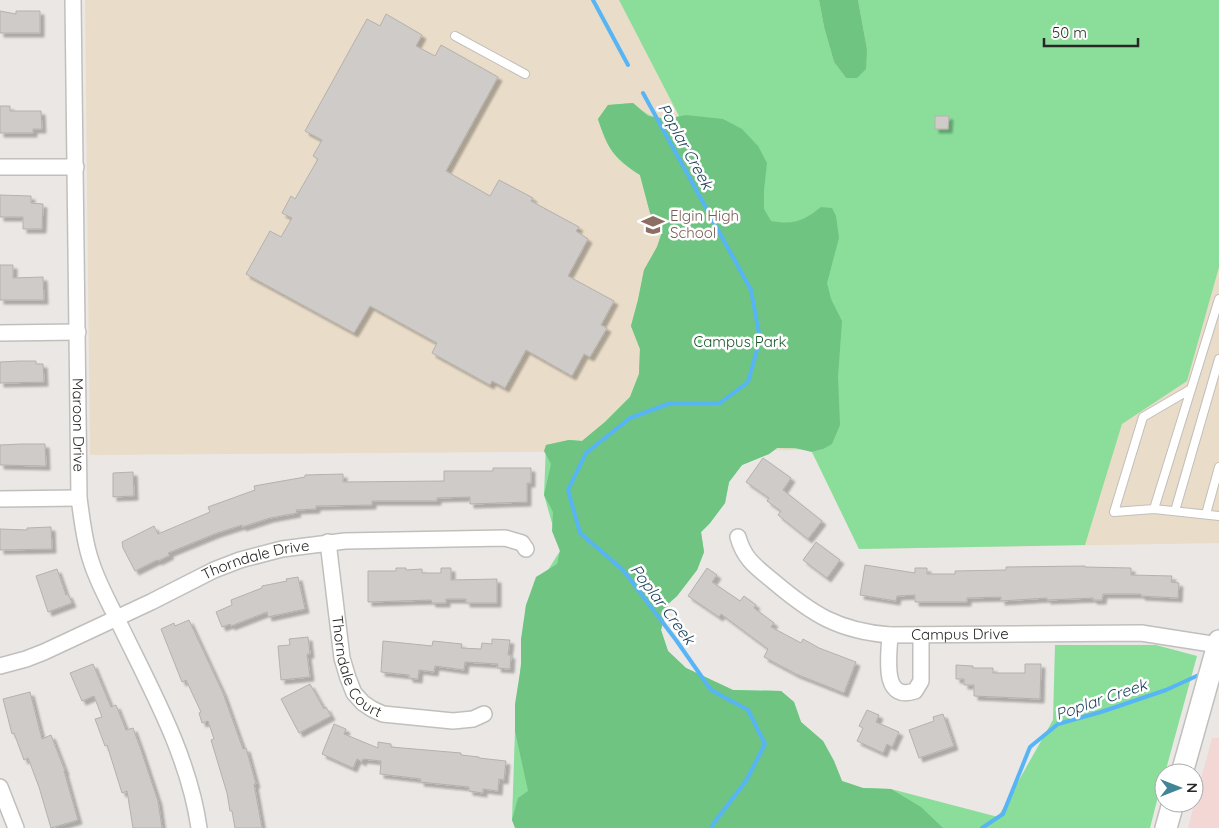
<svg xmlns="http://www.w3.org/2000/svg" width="1219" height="828" font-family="Quicksand,sans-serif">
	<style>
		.commercial { fill: #f2d7d5 }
		.education { fill: #e9dcc8 }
		.green { fill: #8ade9a }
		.forest { fill: #6ec480 }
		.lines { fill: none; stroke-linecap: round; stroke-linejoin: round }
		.stream { stroke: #57b5f5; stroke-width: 4 }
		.building { fill: #cecbc8; stroke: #b4b1ae; filter: url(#shadow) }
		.lane-casing { stroke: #c1bfbc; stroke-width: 10 }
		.street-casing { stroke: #c1bfbc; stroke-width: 18 }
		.secondary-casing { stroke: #c1bfbc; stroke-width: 24 }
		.lane { stroke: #fff; stroke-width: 8 }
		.street { stroke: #fff; stroke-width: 15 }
		.secondary { stroke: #fff; stroke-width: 21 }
		.labels { text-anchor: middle; stroke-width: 5; stroke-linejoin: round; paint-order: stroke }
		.education-label { font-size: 15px; fill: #785e54; stroke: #fff; text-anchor: start }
		.park-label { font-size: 15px; fill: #19562a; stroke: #fff }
		.street-label { font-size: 15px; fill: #282726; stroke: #fff }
		.water-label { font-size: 16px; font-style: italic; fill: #183f59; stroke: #fff }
	</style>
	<defs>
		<filter id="shadow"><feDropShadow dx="4" dy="4" stdDeviation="1" flood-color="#0004"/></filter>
	</defs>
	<rect width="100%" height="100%" fill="#eae7e4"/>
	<path class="commercial" d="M1212,738H1219V828H1188Z"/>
	<path class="education" d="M85,0H1219V543L859,549L811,450L90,455Z"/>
	<path class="green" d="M619,0H819L824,27L834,62L846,78L867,49L858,0H1219V267L1187,381L1122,424L1085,545L859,549L812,452L823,449L777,448L769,454L742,465L729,482L725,503L710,523L701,532L704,552L697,570L677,596L668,604L661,630L668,651L686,668L733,690L781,691L794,702L801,722L823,741L834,761L842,781L863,788L891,789L998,817L1053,720L1055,645H1156L1197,656L1165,773H1164L1150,828H516L512,820L515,731L526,605L560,551L544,495L546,445L569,440L582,441L605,422L630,397L639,374L640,349L631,326L638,300L644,270L657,247L662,232L650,213L640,175C613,158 608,149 598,119L608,105L633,103C649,117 657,122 679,116Z"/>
	<path class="forest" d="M819,0H858L867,49L866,69L857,78H846L834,62L824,27Z
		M633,103L648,116L668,119L686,115L723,119L742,129L758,146L767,163L764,190V209L771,221C795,225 803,221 821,207L832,208L836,216L839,238L827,283L831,299L842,321L838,377L840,425L832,444L823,449L812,452L795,448H777L769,454L742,465L729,482L725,503L710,523L701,532L704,552L697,570L677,596L668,604L661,630L668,651L686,668L733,690L781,691L794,702L801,722L823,741L834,761L842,781L863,788L891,789L921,807L943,828H515L512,820L518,798L528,791L515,731V704L521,666V639L526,605L536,577L557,564L560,551L552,531L553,512L544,495L551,464L544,451L546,445L569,440L582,441L605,422L630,397L639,374L640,349L631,326L638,300L644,270L657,247L662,232L650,213L640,175C613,157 608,149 598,119L608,105Z"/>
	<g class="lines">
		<path class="stream" d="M593,0L628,65
			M643,93L751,290L760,339L748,382L720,403H671L630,418L586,453L568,490L580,533L623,570L676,640L711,690L748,710L765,744L746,781L713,824L712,828
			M982,828L1003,814L1030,747L1058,724L1101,712L1166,690L1201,674"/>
	</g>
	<path class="building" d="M0,11L16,14V11H40V33H0Z
		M386,14L422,35L416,46L435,56L441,45L498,77L446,171L490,196L499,180L533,198L531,201L579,227L576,231L588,239L568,276L614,301L601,325L607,328L590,357L584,354L572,376L526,350L505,388L492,381L490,385L432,353L437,343L370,306L354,333L246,274L270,231L281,237L292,218L282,213L291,196L295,199L318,159L313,156L322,140L305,131L367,19L380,26Z
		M0,106H10V111H41L42,129H33V133H0Z
		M935,116H949L948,129H935Z
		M0,195L31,196V203L43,204L42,229H23V217H0Z
		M0,265H13V278L43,277L44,300H0Z
		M19,361H36V364H43L44,382L0,383V362Z
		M21,444H45L46,466L0,465V445Z
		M763,458L791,478L783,490L822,521L808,539L778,515L781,511L767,501L769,498L746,482Z
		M493,468H531V483H527V502L470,504V497L437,498V501H372V505L316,506V509L296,510L297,513L270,518L242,527V525L217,533L168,553L170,555L158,561L157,560L135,571L123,548L122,542L154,526L158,534L210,512L208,507L255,490L254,486L305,477V475L343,474V482L444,481V471H493Z
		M133,472L134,496L113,497V473Z
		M51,527L52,549L0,550V529L27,530V528Z
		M816,542L840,560L827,578L803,560Z
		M865,565L915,573V568H927V574H955V571L1006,570V567L1085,566V567L1131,568V575L1172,576L1171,582L1179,583L1178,598L1141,596V594H1103L1102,600H1093V598L1047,600V598L1001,601V597L967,598V602H915V595L897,596L896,601L860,595Z
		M396,568H406V570L422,569V573H441V568H451V580L497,579V603H466V599H446V603H432L431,600L368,602V571H396Z
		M707,568L717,575L712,582L740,601L744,596L756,605L754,608L774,623L771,627L801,643L803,639L819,648L856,662L844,693L796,674L764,657L768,649L721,614L719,617L688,596Z
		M57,569L66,595L68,594L72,603L48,612L36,576Z
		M298,577L305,609L268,617L267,612L231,626L230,624L222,627L216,612L232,605L231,600L262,588V586L287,581L286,579Z
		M189,620L223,693L243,749L246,748L256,784H254L262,828H235L232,811H230L227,793L211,740L214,739L208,721L202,723L199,713L201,712L186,680L182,682L161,629L174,623L175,626Z
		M308,637L310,654H307L310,677L281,680L278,646L290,645L289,639Z
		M492,639L510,640L508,655H511L510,669L497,668L498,664L465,662L464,670L435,666L434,672L419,670L418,679L409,678V675L381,672L383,641L432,646L433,641L462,644L461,648L481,649L482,643L492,644Z
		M93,664L111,707L116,705L126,730L133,728L141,750L158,801L162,828H133L127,791L122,793L107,745L105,746L95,719L102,717L94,696L82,701L70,673Z
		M1025,664H1041L1040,699L974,696V685H964V679H956V665L973,666V668H993V673H1025Z
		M310,684L324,709L326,707L331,716L299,733L281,699Z
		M30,692L42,739L51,735L65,771H64L78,820L51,828L39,787L28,758L24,760L14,733L12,734L3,699Z
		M867,710L879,715L876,722L899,732L892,747L887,744L883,753L857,741L863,728L859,726Z
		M943,714L954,746L919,758L909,730L934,721L933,717Z
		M334,724L346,729L344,734L378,748V742L391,744V747L461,753V755L479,757V758L506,761L504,780L499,779L498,791L483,789V793L469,791V787L420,782L421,779L380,774L381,761L363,759L362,762L357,759L353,768L322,754Z"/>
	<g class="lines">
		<defs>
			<path id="lane" d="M455,36L525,74
				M1219,299L1154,509L1219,516
				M1154,509L1114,512L1143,417L1191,389
				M1175,511L1219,359
				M1206,514L1219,467"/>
			<g id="street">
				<path id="s1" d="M73,0L79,498C82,519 84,541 91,561C98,584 111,606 121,627C152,691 189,757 199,828"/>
				<path d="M0,167H76"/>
				<path d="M0,333L78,332"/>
				<path d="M0,499L79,498"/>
				<path id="s2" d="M738,537C744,559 756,567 773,581C812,614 838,631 890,635L1141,633L1218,645"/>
				<path id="s3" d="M328,542L342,658L348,678L354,693L363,703L372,709L383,714L453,721L473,719L484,714"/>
				<path d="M890,635C889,656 881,702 915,691L921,681V635"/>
				<path id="s4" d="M0,666L26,659L44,652L151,602L214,570L240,560L282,549L345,541L505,538L522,543L526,549"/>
				<path d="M0,787L16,828"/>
			</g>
			<path id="secondary" d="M1182,773L1219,641
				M1166,828L1173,803"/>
		</defs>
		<use href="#lane" class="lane-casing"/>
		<use href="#street" class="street-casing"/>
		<use href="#secondary" class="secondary-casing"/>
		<use href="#lane" class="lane"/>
		<use href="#street" class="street"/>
		<use href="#secondary" class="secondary"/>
	</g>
	<defs>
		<symbol id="school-bare" viewBox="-9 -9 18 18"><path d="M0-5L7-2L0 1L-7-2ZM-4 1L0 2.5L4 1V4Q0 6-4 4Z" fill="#8d6e63" stroke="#fff" stroke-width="2.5" paint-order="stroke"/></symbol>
	</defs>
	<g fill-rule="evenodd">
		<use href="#school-bare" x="637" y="209" width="32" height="32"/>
	</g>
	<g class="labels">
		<g class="education-label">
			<text x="670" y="221">Elgin High<tspan x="670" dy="17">School</tspan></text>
		</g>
		<g class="park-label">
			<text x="740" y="347">Campus Park</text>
		</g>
		<g class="street-label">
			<text dy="5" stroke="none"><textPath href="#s1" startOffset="425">Maroon Drive</textPath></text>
			<text dy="5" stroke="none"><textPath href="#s4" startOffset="278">Thorndale Drive</textPath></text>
			<text dy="5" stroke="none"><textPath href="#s2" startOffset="259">Campus Drive</textPath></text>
			<text dy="5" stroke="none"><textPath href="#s3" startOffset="131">Thorndale Court</textPath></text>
		</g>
		<g class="water-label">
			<text transform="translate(686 146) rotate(61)" y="6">Poplar Creek</text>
			<text transform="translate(663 604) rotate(53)" y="6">Poplar Creek</text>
			<text transform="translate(1101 699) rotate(-19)" y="6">Poplar Creek</text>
		</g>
	</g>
	<g transform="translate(1179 788) rotate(90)"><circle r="24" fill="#ffffff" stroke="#a9a9a8"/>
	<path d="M0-4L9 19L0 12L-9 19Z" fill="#428596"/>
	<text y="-8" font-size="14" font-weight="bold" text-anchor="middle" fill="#282726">N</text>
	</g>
	<path d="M1044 38v8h94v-8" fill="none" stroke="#282726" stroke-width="2.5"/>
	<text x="1052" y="38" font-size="15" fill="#282726" stroke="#ffffff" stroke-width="4" paint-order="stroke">50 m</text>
</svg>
